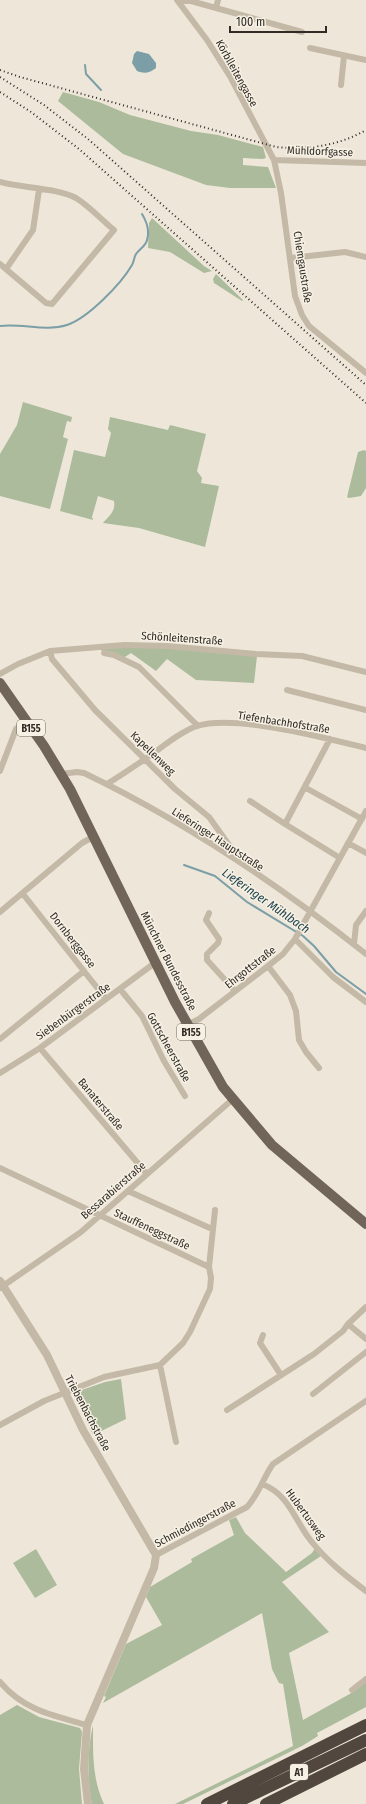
<svg xmlns="http://www.w3.org/2000/svg" width="366" height="1804" font-family="'Fira Sans Condensed',sans-serif">
	<style>
		.green { fill: #abbb9b }
		.water { fill: #7b9ea7 }
		.lines { fill: none; stroke-linecap: round; stroke-linejoin: round }
		.stream { stroke: #7b9ea7; stroke-width: 2 }
		.minor { stroke: #c4b9a6; stroke-width: 6 }
		.tertiary { stroke: #c4b9a6; stroke-width: 8 }
		.primary { stroke: #716559; stroke-width: 10 }
		.motorway { stroke: #51473e; stroke-width: 12 }
		.rail { stroke: #312b26; stroke-width: 2; stroke-dasharray: 1 3; stroke-linecap: butt }
		.labels { text-anchor: middle; stroke-width: 3; stroke-linejoin: round; paint-order: stroke }
		.shield { fill: #f6f1e4; stroke: #6c665f; stroke-width: 1 }
		.shield-label { font-size: 10px; font-weight: bold; fill: #312b26 }
		.street-label { font-size: 11px; fill: #312b26; stroke: #f6f1e4 }
		.water-label { font-size: 12px; font-style: italic; fill: #21434d; stroke: #f6f1e4 }
	</style>
	<rect width="100%" height="100%" fill="#eee7d9"/>
	<path class="green" d="M63,92L99,102L130,115L191,131L218,135L263,147L266,158L262,159L243,158V165L268,167L276,188H230L206,185L123,154L58,101Z
		M152,218L204,266L212,271L204,273L170,252L148,248L149,223Z
		M216,274L243,300L242,301L214,283L213,279Z
		M23,402L72,417L71,422L67,421L63,437L68,439L50,509L0,496V454L17,425Z
		M110,417L168,430L170,425L206,434L197,471L202,478L201,483L219,486L205,547L139,528L103,523C109,516 116,511 114,501L98,496L92,517L93,520L60,511L74,450L105,457L111,433L108,429Z
		M364,450L366,451V488L361,496L349,498L347,497L358,452Z
		M152,647L257,656L254,683L196,680L167,659L156,671L131,653L125,657L102,651L99,648Z
		M121,1379L126,1419L93,1435L73,1393L105,1382Z
		M236,1517L245,1533L286,1572L312,1553L315,1548L321,1556L282,1582L329,1632L289,1653L303,1720L355,1691L366,1682V1707L317,1733L318,1736L302,1746L183,1804H175L293,1746L283,1684L279,1683L272,1669L262,1613L103,1703L106,1697L104,1696L126,1644L162,1625L146,1597L150,1587L192,1562L191,1559L234,1535L229,1520Z
		M36,1549L57,1585L35,1598L13,1563Z
		M17,1705L39,1717L80,1728L82,1732L79,1769L82,1804H0V1715Z
		M93,1725C93,1753 92,1779 104,1804H92C87,1778 87,1751 93,1725Z"/>
	<path class="water" d="M137,51L149,54L156,63V68C150,73 144,74 137,71L132,63L134,54Z"/>
	<g class="lines">
		<path class="stream" d="M85,65L86,74L101,90
			M0,326C22,323 45,332 67,325C88,318 121,284 132,265C134,262 134,257 136,254C140,248 146,246 147,240C150,230 147,222 142,214
			M184,865L215,876L247,902L303,936L314,946L336,972L366,994"/>
		<path class="minor" d="M177,0L207,40L231,78L274,160L281,193L295,296L302,315L309,326L366,373
			M179,1H191L302,32
			M216,8L218,0
			M310,48L366,60
			M341,85L344,56
			M274,160L366,163
			M0,182C22,188 57,188 76,198C89,206 102,220 114,230L52,304L46,303L0,264
			M291,258L345,252L366,257
			M6,269L33,230L39,190
			M50,651L52,659L95,710L175,789L209,817L242,863
			M104,653L114,655L139,667L198,726
			M0,674L18,664L50,651L124,645L167,646L256,654L302,656L366,672
			M287,690L366,710
			M330,739L285,824L340,858
			M0,771L16,729L27,721
			M61,774L77,772L84,773C184,821 279,885 366,954
			M107,784C122,775 136,765 151,755C165,745 180,732 197,726C235,714 326,738 366,748
			M306,788L362,819
			M250,801L285,824
			M348,843L366,853
			M23,894L106,999
			M0,912L82,843L93,837
			M209,913L206,920L219,939L218,943L207,954V960L235,991
			M295,939L333,977L366,1002
			M354,944L356,925L366,911
			M268,966L290,995L296,1011L299,1040L306,1052L319,1068
			M120,989L142,1016L164,1061L185,1096
			M187,1025L199,1019L268,966L283,954L295,939L366,811
			M0,1039L84,971
			M40,1048L147,1174
			M0,1073L40,1048L156,962
			M0,1168L209,1267
			M128,1191L212,1229
			M0,1288L81,1232L233,1099
			M348,1324L366,1339
			M263,1335L260,1343L281,1375
			M313,1394L366,1352
			M227,1410L314,1354L343,1331L348,1324L366,1307
			M0,1425L44,1401L104,1377L160,1365
			M176,1442L160,1365L183,1343L190,1332L210,1289L211,1278L209,1267L215,1210
			M262,1484C289,1494 295,1521 311,1541C327,1561 346,1576 366,1591
			M156,1555L247,1507C259,1494 263,1478 273,1464L366,1401
			M0,1682C23,1710 54,1716 87,1725
			M352,1690L366,1679"/>
		<path class="tertiary" d="M0,1281L47,1355L83,1430L156,1555L154,1568L87,1725L84,1769L88,1804"/>
		<path class="primary" d="M0,683L44,746L70,789L175,1002L223,1087L272,1145L366,1224"/>
		<path class="motorway" d="M207,1804L366,1725
			M233,1804L366,1740
			M266,1804L366,1754"/>
		<path class="rail" d="M0,70L20,77L276,147C308,150 338,146 366,130
			M0,77L44,105L88,139L366,385
			M0,92L31,112L79,149L366,403"/>
	</g>
	<g class="labels">
		<g class="shield">
			<rect x="17" y="720" width="28" height="16" rx="3"/>
			<rect x="177" y="1024" width="28" height="16" rx="3"/>
			<rect x="290" y="1764" width="18" height="16" rx="3"/>
		</g>
		<g class="shield-label">
			<text x="31" y="732">B155</text>
			<text x="191" y="1036">B155</text>
			<text x="299" y="1776">A1</text>
		</g>
		<g class="street-label">
			<text transform="translate(237 73) rotate(61)" y="4">Körblleitengasse</text>
			<text transform="translate(320 151) rotate(2)" y="4">Mühldorfgasse</text>
			<text transform="translate(303 267) rotate(81)" y="4">Chiemgaustraße</text>
			<text transform="translate(182 638) rotate(4)" y="4">Schönleitenstraße</text>
			<text transform="translate(284 722) rotate(9)" y="4">Tiefenbachhofstraße</text>
			<text transform="translate(153 753) rotate(44)" y="4">Kapellenweg</text>
			<text transform="translate(218 839) rotate(33)" y="4">Lieferinger Hauptstraße</text>
			<text transform="translate(73 940) rotate(52)" y="4">Dornberggasse</text>
			<text transform="translate(169 961) rotate(63)" y="4">Münchner Bundesstraße</text>
			<text transform="translate(250 967) rotate(-38)" y="4">Ehrgottstraße</text>
			<text transform="translate(73 1011) rotate(-36)" y="4">Siebenbürgerstraße</text>
			<text transform="translate(169 1047) rotate(61)" y="4">Gottscheerstraße</text>
			<text transform="translate(101 1104) rotate(50)" y="4">Banaterstraße</text>
			<text transform="translate(113 1190) rotate(-41)" y="4">Bessarabierstraße</text>
			<text transform="translate(152 1229) rotate(25)" y="4">Stauffeneggstraße</text>
			<text transform="translate(88 1413) rotate(62)" y="4">Triebenbachstraße</text>
			<text transform="translate(306 1514) rotate(54)" y="4">Hubertusweg</text>
			<text transform="translate(195 1523) rotate(-28)" y="4">Schmiedingerstraße</text>
		</g>
		<g class="water-label">
			<text transform="translate(266 901) rotate(35)" y="4">Lieferinger Mühlbach</text>
		</g>
	</g>
	<path d="M230 26v6h96v-6" fill="none" stroke="#312b26" stroke-width="2"/>
	<text x="236" y="26" font-size="12" fill="#312b26" stroke="#f6f1e4" stroke-width="3" paint-order="stroke">100 m</text>
</svg>
